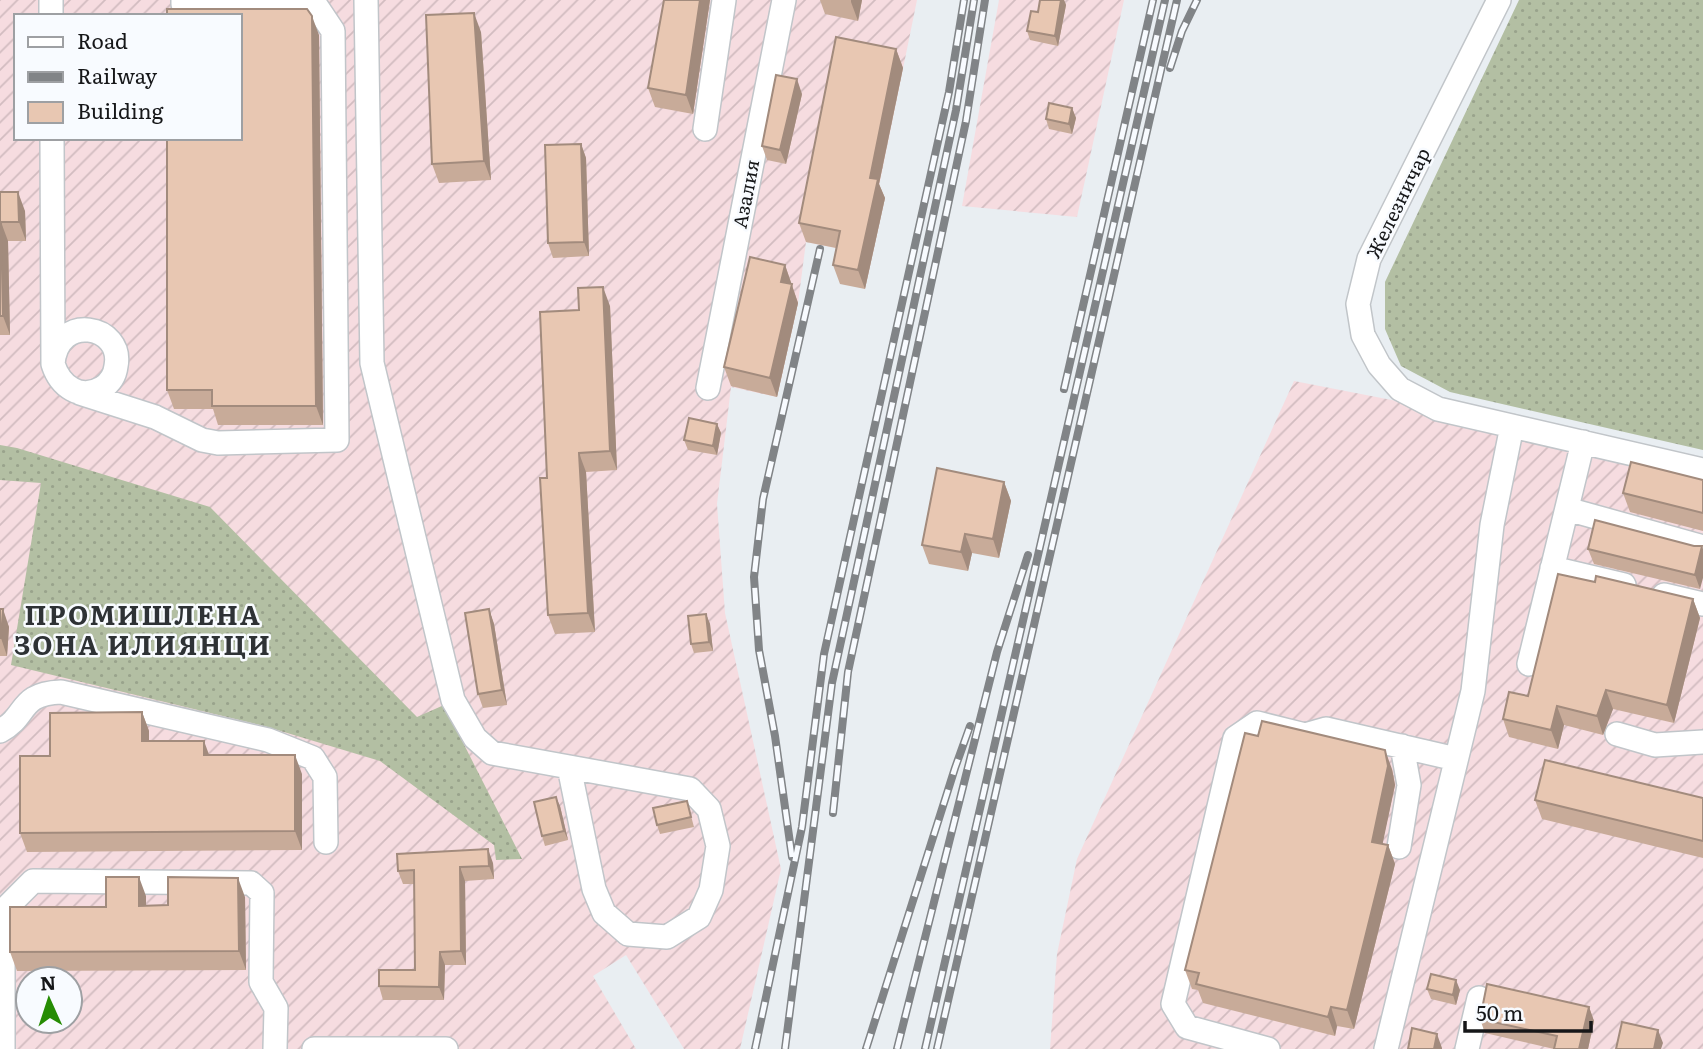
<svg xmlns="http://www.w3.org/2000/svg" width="1703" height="1049" font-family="Literata,serif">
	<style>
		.industrial { fill: url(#industrial-furrows); fill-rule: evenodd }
		.grass { fill: url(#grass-dots) }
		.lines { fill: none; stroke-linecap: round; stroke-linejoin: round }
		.minor-casing { stroke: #c1c5c9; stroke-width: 26 }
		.minor { stroke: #fff; stroke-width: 23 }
		.rail-casing { stroke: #818487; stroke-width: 8 }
		.rail { stroke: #f8fbff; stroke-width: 5; stroke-dasharray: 16; stroke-linecap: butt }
		.wall { fill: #c8ab99 }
		.shaded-wall { fill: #a28b7d }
		.building { fill: #e8c7b2; stroke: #a28b7d; stroke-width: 2 }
		.labels { text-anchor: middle; stroke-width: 5; stroke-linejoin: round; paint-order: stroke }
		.street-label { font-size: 19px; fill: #161719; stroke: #f8fbff }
		.district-label { font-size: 26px; font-weight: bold; letter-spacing: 2px; fill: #2e3235; stroke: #f8fbff }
	</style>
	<defs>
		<pattern id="industrial-furrows" width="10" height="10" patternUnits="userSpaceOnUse" patternTransform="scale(1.75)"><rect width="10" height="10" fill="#f6dce0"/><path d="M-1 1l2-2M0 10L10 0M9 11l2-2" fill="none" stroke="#d2bcc0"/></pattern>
		<pattern id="grass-dots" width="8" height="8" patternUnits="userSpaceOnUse" patternTransform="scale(1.75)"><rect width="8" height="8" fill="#b3bfa3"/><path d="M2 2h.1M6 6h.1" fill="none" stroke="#99a38c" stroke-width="1.8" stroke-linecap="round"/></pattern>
	</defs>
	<rect width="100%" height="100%" fill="#e9eef2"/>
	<path class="industrial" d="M0,0H917L877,196L885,198L865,289L846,250L806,242L798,303L777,397L731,387L717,504L725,613L781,869L740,1049H684L626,955L593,976L636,1049H0ZM16,16H240V138H16ZM28,979H70V1021H28Z
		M999,0H1124L1077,217L962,206Z
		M1294,381L1438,409L1703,470V1049H1050L1057,954L1077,859Z"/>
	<path class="grass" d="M1519,0H1703V450L1450,392L1401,366L1385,329V282Z
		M0,445L17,448L210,507L417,717L444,705L522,859L496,860L494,845L380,761L264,726L11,665L41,483L0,480Z"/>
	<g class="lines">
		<defs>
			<path id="minor" d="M366,0L372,363L453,700L475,738L492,753L690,789L709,809L718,846L711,890L699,917L667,937L628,934L604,913L594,889L569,767
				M1499,0L1369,259L1358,304L1363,335L1379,365L1400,389L1438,409L1703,470
				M51,16V0
				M705,129L724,0
				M52,138L53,364C60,386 80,401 102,388C110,383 115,375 116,366C124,325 57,312 53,364
				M708,388L784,0
				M80,393L155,417L202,440L218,443L337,440L333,31L315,4H183V0
				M1567,509L1703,547
				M1552,568L1624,585
				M1664,595L1703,604
				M1529,664L1583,442
				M0,731C29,716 17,694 61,692L268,740L313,758L325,777L326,842
				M1617,734L1655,745L1703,742
				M1399,847L1409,785L1402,746
				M3,1049V911L33,881L251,883L262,893L261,982L276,1008L275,1049
				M314,1049H446
				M1268,1049L1187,1027L1173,1004L1235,738L1257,723L1305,735L1326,729L1456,759
				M1386,1049L1473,691L1492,525L1512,426
				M1467,1049L1479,998"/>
		</defs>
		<use href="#minor" class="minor-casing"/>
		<use href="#minor" class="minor"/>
		<defs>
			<path id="rail" d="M1170,68L1182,31L1197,0
				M1064,389L1153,0
				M833,813L848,672L966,121L985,0
				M792,857L775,736L759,650L754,577L763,499L820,249
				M755,1049L802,827L824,654L949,92L964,0
				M785,1049L832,683L956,110L974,0
				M866,1049L955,768L970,726
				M897,1049L997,652L1028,555
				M925,1049L1165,0
				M937,1049L1177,0"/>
		</defs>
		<use href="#rail" class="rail-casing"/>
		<use href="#rail" class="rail"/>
	</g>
	<path class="wall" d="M664,0H710L693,114L655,107L648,88Z
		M820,0H862L858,21L825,14Z
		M1040,0H1064L1066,5L1058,46L1030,40L1027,31L1038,12Z
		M481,32L491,180L439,183L432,164Z
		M319,35L323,425H218L213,409H174L167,390Z
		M896,49L903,68L879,184L885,198L865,289L840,284L833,265L836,248L806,242L799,223Z
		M802,94L786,164L767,160L762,146Z
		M1072,108L1076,118L1072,134L1049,129L1046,119Z
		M581,144L586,158L589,256L553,258L548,243Z
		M0,192L25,211L26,241H8L10,335H0Z
		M785,265L798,303L777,397L731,386L724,367Z
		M610,306L617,470L586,472L595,632L555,634L548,615L547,478L579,310Z
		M717,424L721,433L717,455L688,450L684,440Z
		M1703,480V531L1630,512L1623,493Z
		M1004,482L1011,501L999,558L972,553L968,571L929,564L922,545Z
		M1694,546L1700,589L1594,564L1588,549Z
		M1595,582L1693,599L1700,618L1674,723L1613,709L1603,735L1564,725L1558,749L1509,737L1503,719L1528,696Z
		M0,609L9,627L7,656H0Z
		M489,609L494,624L507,705L483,708L478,694Z
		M706,614L710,624L713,651L694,653L691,644Z
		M142,712L149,731V741L209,755L302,774V850L27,852L20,833L50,756Z
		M1392,769L1395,785L1382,844L1388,845L1395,864L1354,1029L1337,1026L1335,1036L1203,1003L1198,990L1192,989L1185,970Z
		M1703,798V858L1542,819L1535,800Z
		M687,801L694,827L660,834L657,825Z
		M560,806L568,840L545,846L542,836Z
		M493,863L494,879L465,881L466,965H445L444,1000H383L379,986L415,970L414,884H403L398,871Z
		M146,896V906L168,905L245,897L246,970L17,971L10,952L106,907Z
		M1427,989L1460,990L1456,1005L1431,999Z
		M1589,1007L1594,1021L1588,1049H1554L1485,1033L1480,1019Z"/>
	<path class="shaded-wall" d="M700,0H710L693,114L686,95Z
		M851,0H862L858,21L851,2Z
		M1061,0H1064L1066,5L1058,46L1055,36Z
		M474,13L481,32L491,180L484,161Z
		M312,16L319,35L323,425L316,406Z
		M896,49L903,68L879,184L885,198L865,289L858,270L870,178Z
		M797,79L802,94L786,164L780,150Z
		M1072,108L1076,118L1072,134L1069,124Z
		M581,144L586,158L589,256L584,242Z
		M18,192L25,211L26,241L19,222Z
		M1,222L8,241L10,335L3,316Z
		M785,265L798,303L777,397L770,378L781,282Z
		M603,287L610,306L617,470L610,451Z
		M717,424L721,433L717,455L713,446Z
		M579,453L586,472L595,632L588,613Z
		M1004,482L1011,501L999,558L993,539Z
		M965,534L972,553L968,571L961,552Z
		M1702,546L1703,549V578L1700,589L1695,575Z
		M1693,599L1700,618L1674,723L1667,705Z
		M3,609L9,627L7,656L1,638Z
		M489,609L494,624L507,705L502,690Z
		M706,614L710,624L713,651L709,642Z
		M1606,690L1613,709L1603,735L1597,716Z
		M1557,706L1564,725L1558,749L1551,730Z
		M142,712L149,731V760L142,741Z
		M204,741L211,760L204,755Z
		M1385,750L1392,769L1395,785L1379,861L1372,842Z
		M295,755L302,774V850L295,831Z
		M556,797L560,806L568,840L564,831Z
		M1388,845L1395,864L1354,1029L1347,1010Z
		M488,849L493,863L494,879L489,866Z
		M460,867L465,881L466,965L461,951Z
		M139,877L146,896V925L139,906Z
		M238,878L245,897L246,970L239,951Z
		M440,952L445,965L444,1000L439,987Z
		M1456,980L1460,990L1456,1005L1453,995Z
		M1331,1007L1337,1026L1335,1036L1328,1017Z
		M1589,1007L1594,1021L1588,1049H1579Z
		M1658,1030L1663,1043L1661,1049H1654Z
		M1437,1034L1442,1048V1049H1434Z"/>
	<path class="building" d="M664,0H700L686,95L648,88Z
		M1040,0H1061L1055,36L1027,31L1031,11L1038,12Z
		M167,9H307L312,16L316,406H212V390H167V138H240V16H167Z
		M474,13L484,161L432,164L426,15Z
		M836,37L896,49L870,178L878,179L858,270L833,265L840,231L799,223Z
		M776,75L797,79L780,150L762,146Z
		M1049,103L1072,108L1069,124L1046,119Z
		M581,144L584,242L548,243L545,145Z
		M0,192H18L19,222H1L3,316H0Z
		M750,257L785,265L781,282L792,284L770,378L724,367Z
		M603,287L610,451L579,453L588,613L548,615L540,478H547L540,312L579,310L578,288Z
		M689,418L717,424L713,446L684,440Z
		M1631,462L1703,480V513L1623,493Z
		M937,468L1004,482L993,539L965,534L961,552L922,545Z
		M1595,520L1694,546H1702L1695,575L1588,549Z
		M1558,574L1595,582L1596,576L1693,599L1667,705L1606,690L1597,716L1557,706L1551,730L1503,719L1509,692L1528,696Z
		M0,609H3L1,638H0Z
		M489,609L502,690L478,694L465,613Z
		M706,614L709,642L691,644L688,616Z
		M142,712V741H204V755H295V831L20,833V756H50V713Z
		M1262,721L1385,750L1388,766L1372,842L1388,845L1347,1010L1331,1007L1328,1017L1196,984L1199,973L1185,970L1245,733L1258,736Z
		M1545,760L1703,798V841L1535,800Z
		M556,797L564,831L542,836L534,802Z
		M687,801L691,817L657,825L653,808Z
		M488,849L489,866L460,867L461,951L440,952L439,987L379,986V970H415L414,870L398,871L397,854Z
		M106,877H139V906L168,905V877L238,878L239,951L10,952V907H106Z
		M1431,974L1456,980L1453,995L1427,989Z
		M1487,984L1589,1007L1579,1049H1554L1557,1036L1480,1019Z
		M1622,1022L1658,1030L1654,1049H1616Z
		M1412,1028L1437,1034L1434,1049H1408Z"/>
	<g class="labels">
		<g class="street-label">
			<text transform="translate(746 194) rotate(-79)" y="7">Азалия</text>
			<text transform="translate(1398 203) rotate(-64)" y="7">Железничар</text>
		</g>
		<g class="district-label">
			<text x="143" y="625">ПРОМИШЛЕНА<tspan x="143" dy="30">ЗОНА ИЛИЯНЦИ</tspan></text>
		</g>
	</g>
	<rect x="14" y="14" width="228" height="126" fill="#f8fbff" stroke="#9ea0a3" stroke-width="2"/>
	<rect x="28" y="37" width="35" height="10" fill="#ffffff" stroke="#9ea0a3" stroke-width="2"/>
	<text x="77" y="49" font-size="21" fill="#161719">Road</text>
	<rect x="28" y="72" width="35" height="10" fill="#818487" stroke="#9ea0a3" stroke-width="2"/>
	<text x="77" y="84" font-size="21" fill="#161719">Railway</text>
	<rect x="28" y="102" width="35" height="21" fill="#e8c7b2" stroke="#9ea0a3" stroke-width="2"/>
	<text x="77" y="119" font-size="21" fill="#161719">Building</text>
	<g transform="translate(49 1000) rotate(357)"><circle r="33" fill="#f8fbff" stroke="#9ea0a3" stroke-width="2"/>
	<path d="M0-5L12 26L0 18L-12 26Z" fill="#268c04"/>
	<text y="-10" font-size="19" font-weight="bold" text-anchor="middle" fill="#161719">N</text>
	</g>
	<path d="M1465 1021v10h126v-10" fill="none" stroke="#161719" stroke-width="3.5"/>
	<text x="1476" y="1021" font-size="21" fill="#161719" stroke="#f8fbff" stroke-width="5" paint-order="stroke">50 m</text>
</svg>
